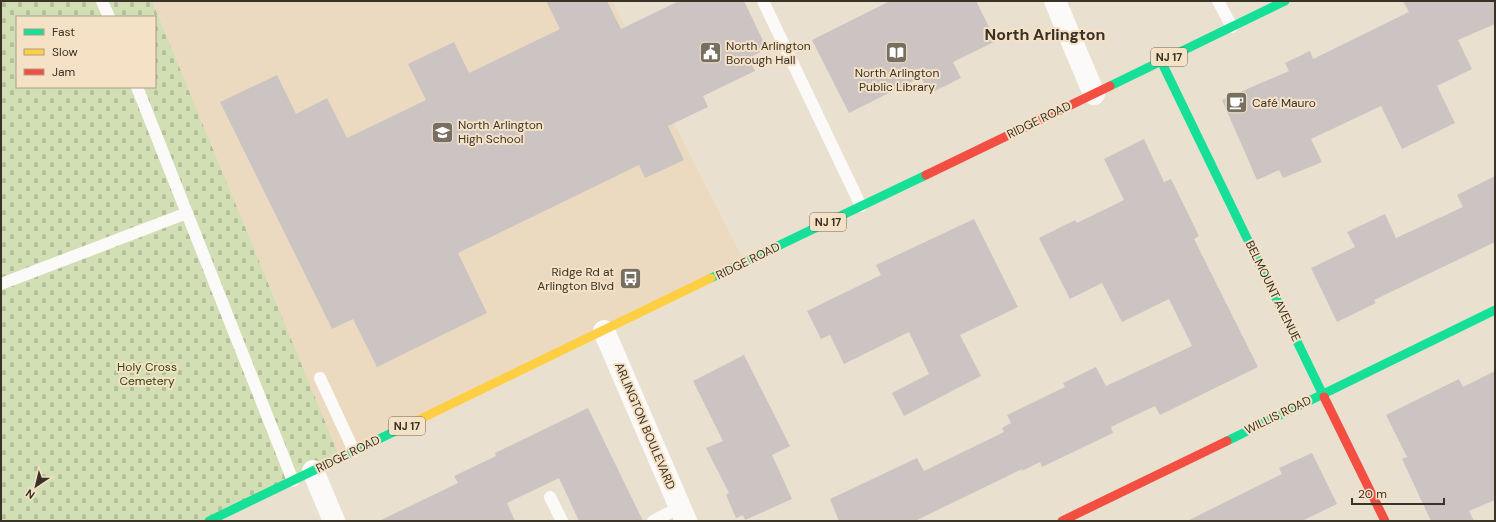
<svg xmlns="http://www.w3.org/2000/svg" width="1496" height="522" font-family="'DM Sans',sans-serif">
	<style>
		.built { fill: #ebdac0 }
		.cemetery { fill: url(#cemetery-stones); fill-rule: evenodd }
		.building { fill: #cbc4c3 }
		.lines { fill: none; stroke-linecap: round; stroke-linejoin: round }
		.lane { stroke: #fcfaf8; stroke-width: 12 }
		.street { stroke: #fcfaf8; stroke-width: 22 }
		.fast { stroke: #16e098; stroke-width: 9 }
		.slow { stroke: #ffcf43; stroke-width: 9 }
		.jam { stroke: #f24e42; stroke-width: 9 }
		.labels { text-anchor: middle; stroke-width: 4; stroke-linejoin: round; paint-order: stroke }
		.shield { fill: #f5e2c6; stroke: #716757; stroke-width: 1 }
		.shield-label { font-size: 11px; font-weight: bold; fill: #393227 }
		.poi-label { font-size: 12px; fill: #393227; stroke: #f5e2c6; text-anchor: start }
		.street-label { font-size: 12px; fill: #393227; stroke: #f5e2c6 }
		.park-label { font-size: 12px; fill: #2e4509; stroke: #f5e2c6 }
		.district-label { font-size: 16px; font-weight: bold; fill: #393227; stroke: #f5e2c6 }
	</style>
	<defs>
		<pattern id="cemetery-stones" width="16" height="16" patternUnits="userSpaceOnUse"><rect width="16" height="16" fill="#d2deb4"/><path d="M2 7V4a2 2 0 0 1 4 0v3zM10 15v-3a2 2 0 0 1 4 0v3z" fill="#b5bf9b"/></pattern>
	</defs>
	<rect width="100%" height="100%" fill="#eae0d0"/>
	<path class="built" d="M152,1H612L745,263L340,458Z"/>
	<path class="cemetery" d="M1,1H152L340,458L209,521H1ZM17,17H155V87H17Z"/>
	<path class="building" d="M546,1H607L621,29L679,1H744L767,49L748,58L755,71L703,96L708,107L668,126L684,160L645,178L639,165L458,253L487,313L377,367L353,319L332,329L220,102L277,75L296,114L327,98L347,138L426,100L408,64L454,42L469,73L560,29Z
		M890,1H976L996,41L953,62L961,78L929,94L921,77L849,113L812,40Z
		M1403,1H1495V24L1458,40L1472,69L1437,86L1455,123L1402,149L1381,106L1311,139L1322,162L1283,178L1279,170L1257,180L1222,100L1289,71L1285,63L1310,51L1313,59L1409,12Z
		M1144,139L1164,182L1171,179L1199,236L1194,239L1258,367L1160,415L1155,406L1111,427L1113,433L1042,467L1040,462L1022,471V469L915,521H839L830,499L917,458L924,471L1004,432L1002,428L1011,423L1007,415L1065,387L1063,383L1096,367L1106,386L1192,346L1169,299L1122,322L1102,283L1070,299L1039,238L1075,220L1077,223L1124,200L1104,159Z
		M1495,176V242L1374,300L1376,303L1337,322L1311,268L1355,247L1347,232L1385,214L1396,238L1463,207L1457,195Z
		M974,219L1018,307L960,335L981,376L904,416L892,393L929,374L909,332L844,364L830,335L821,339L807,311L881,275L876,265Z
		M744,355L790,446L772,455L792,499L745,520L743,515L736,518L726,495L729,493L706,448L723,441L693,381Z
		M1495,371V500L1469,511L1474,521H1431L1402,459L1407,457L1386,415L1459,379L1463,387Z
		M588,408L643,521H579L559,478L507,503L515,521H379L458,483L454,476L496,456L495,453Z
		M1312,453L1337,504L1302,521H1187L1282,474L1279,468Z"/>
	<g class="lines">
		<path class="lane" d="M102,1L109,17
			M763,1L861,206
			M1218,1L1232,27
			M137,87L293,481
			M1,284L187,213
			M320,378L354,451
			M550,497L562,521
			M653,521L680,507"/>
		<path class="street" d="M1055,1L1094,94
			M604,331L686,521
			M313,471L334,521"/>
		<path class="fast" d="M1161,61L1324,397
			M1110,86L1285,1
			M711,278L926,175
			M1227,441L1495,310
			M209,521L408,425"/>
		<path class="slow" d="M408,425L711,278"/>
		<path class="jam" d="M926,175L1110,86
			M1324,397L1385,521
			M1062,521L1227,441"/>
	</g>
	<defs>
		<symbol id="library-square" viewBox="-11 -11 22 22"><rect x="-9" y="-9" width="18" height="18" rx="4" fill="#776f62" stroke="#f5e2c6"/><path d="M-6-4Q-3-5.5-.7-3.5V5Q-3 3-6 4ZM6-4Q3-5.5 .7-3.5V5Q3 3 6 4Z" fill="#fff"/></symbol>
		<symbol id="civic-square" viewBox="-11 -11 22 22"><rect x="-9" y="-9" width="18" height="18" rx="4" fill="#776f62" stroke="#f5e2c6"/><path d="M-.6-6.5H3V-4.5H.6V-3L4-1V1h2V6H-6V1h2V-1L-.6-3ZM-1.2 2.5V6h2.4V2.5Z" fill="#fff"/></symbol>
		<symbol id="cafe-square" viewBox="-11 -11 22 22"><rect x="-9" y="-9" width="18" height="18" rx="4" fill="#776f62" stroke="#f5e2c6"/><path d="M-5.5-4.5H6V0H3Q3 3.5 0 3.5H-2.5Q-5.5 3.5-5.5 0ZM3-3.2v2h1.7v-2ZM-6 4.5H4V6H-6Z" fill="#fff"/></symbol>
		<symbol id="school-square" viewBox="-11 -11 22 22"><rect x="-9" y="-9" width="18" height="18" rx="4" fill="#776f62" stroke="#f5e2c6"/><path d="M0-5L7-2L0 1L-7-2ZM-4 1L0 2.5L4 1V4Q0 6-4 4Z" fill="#fff"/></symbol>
		<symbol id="bus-square" viewBox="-11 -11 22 22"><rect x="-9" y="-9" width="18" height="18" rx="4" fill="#776f62" stroke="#f5e2c6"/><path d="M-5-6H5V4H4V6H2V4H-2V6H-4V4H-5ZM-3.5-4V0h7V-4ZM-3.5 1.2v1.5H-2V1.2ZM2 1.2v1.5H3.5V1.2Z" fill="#fff"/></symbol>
	</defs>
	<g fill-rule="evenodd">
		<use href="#library-square" x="884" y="40" width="25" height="25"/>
		<use href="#civic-square" x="698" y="40" width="25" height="25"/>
		<use href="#cafe-square" x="1224" y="90" width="25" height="25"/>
		<use href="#school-square" x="430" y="120" width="25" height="25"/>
		<use href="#bus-square" x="618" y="266" width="25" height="25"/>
	</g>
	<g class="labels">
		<g class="shield">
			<rect x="1151" y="48" width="36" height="18" rx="3"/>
			<rect x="810" y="213" width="36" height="18" rx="3"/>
			<rect x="389" y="417" width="36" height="18" rx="3"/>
		</g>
		<g class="shield-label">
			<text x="1169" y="61">NJ 17</text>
			<text x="828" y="226">NJ 17</text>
			<text x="407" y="430">NJ 17</text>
		</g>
		<g class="poi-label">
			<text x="726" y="50">North Arlington<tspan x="726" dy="14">Borough Hall</tspan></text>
			<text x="897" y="77" text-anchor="middle">North Arlington<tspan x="897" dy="14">Public Library</tspan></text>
			<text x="1252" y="107">Café Mauro</text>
			<text x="458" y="129">North Arlington<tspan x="458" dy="14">High School</tspan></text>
			<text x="614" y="276" text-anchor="end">Ridge Rd at<tspan x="614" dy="14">Arlington Blvd</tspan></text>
		</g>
		<g class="street-label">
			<text transform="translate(1039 120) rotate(-26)" y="4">RIDGE ROAD</text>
			<text transform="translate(748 261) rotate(-26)" y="4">RIDGE ROAD</text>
			<text transform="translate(1273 291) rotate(64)" y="4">BELMOUNT AVENUE</text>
			<text transform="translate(1278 415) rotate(-26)" y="4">WILLIS ROAD</text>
			<text transform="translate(645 426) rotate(67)" y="4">ARLINGTON BOULEVARD</text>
			<text transform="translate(348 454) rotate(-26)" y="4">RIDGE ROAD</text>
		</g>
		<g class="park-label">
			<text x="147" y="371">Holy Cross<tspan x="147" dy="14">Cemetery</tspan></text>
		</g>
		<g class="district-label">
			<text x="1045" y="40">North Arlington</text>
		</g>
	</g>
	<rect width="1496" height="522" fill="none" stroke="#393227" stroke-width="4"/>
	<rect x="16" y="16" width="140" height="72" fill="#f5e2c6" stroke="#aa9c86"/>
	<rect x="24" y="29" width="20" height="6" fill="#16e098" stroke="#aa9c86"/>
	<text x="52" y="36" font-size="12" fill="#393227">Fast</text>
	<rect x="24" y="49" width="20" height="6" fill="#ffcf43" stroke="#aa9c86"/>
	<text x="52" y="56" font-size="12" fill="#393227">Slow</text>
	<rect x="24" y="69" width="20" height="6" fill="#f24e42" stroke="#aa9c86"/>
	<text x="52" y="76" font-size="12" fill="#393227">Jam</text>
	<g transform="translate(36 486) rotate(215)" stroke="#f5e2c6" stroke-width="3" paint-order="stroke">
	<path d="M0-3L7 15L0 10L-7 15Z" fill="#393227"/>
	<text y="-6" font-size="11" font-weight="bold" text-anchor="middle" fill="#393227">N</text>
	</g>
	<path d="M1352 498v6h92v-6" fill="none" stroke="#393227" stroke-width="2"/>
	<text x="1358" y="498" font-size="12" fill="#393227" stroke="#f5e2c6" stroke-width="3" paint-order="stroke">20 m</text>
</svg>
